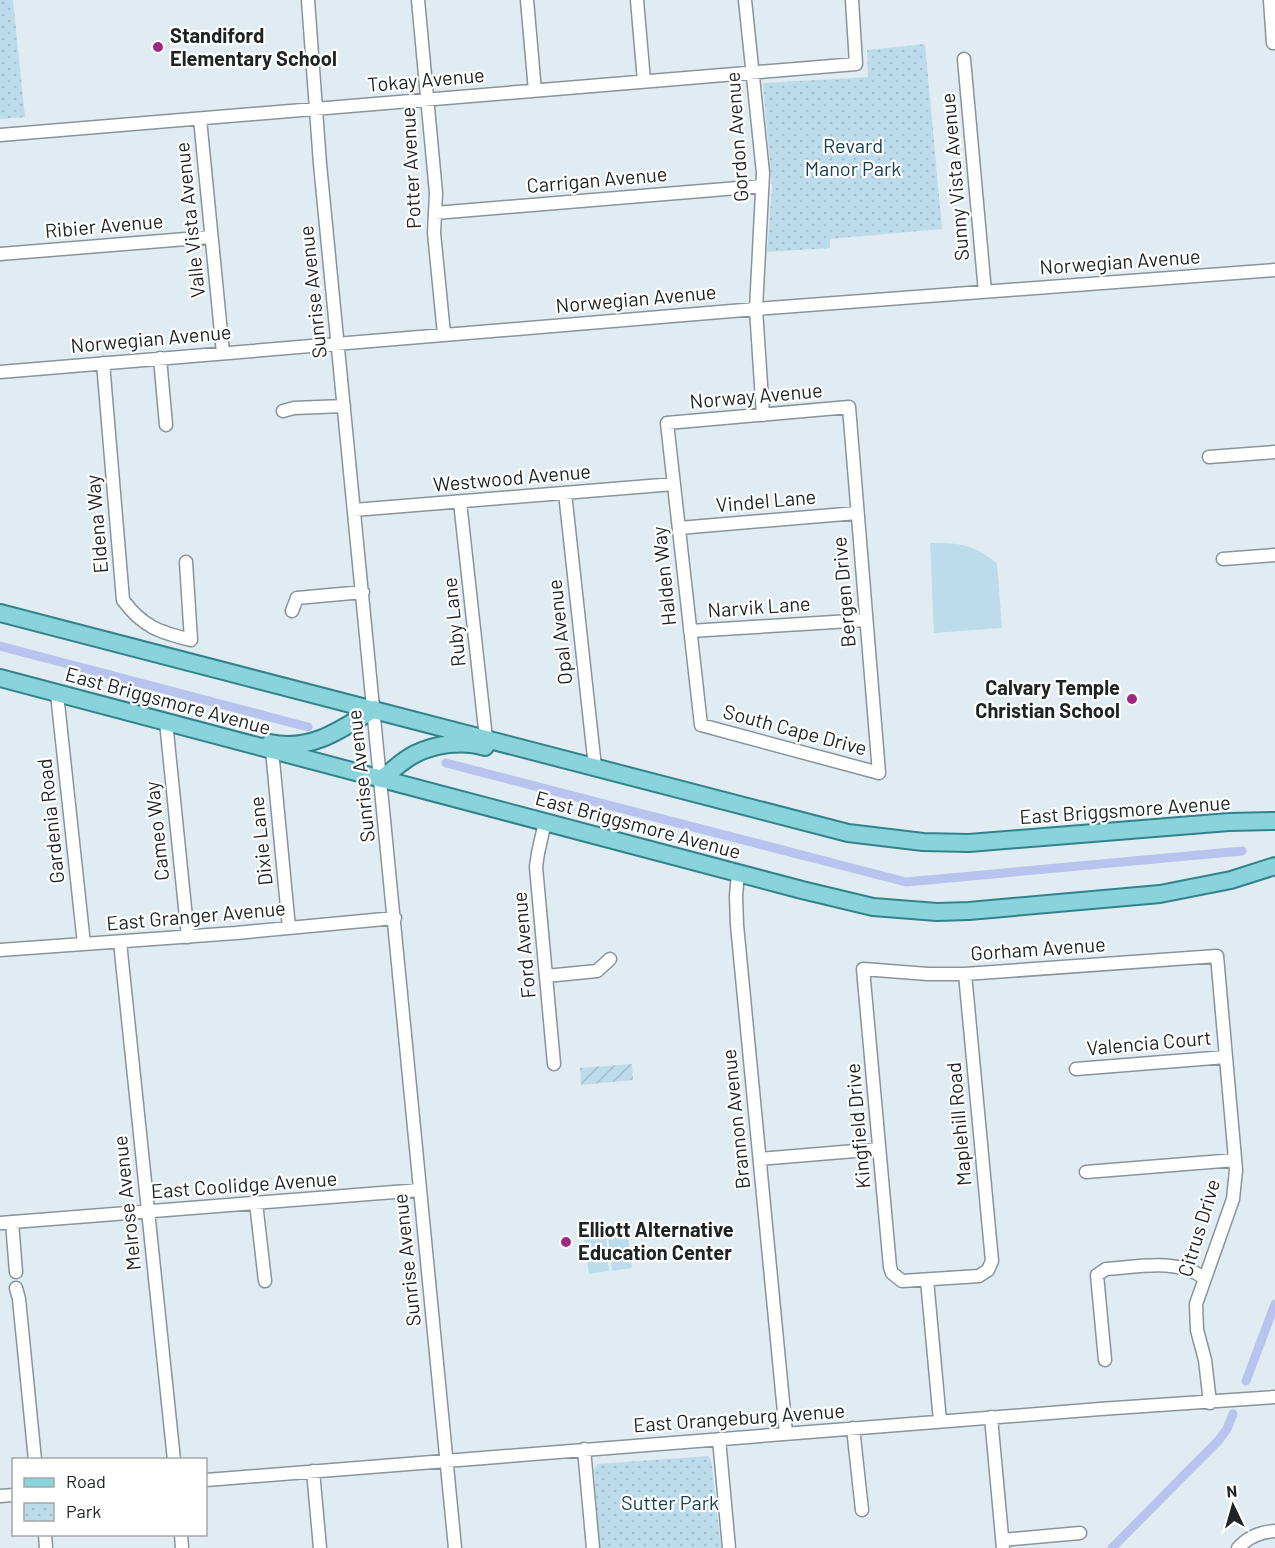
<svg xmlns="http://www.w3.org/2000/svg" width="1275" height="1548" font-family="Barlow,sans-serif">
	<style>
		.grass { fill: #bddceb }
		.park { fill: url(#park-dots) }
		.garden { fill: url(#garden-furrows) }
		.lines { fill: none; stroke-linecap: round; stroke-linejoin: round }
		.canal { stroke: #b8c3ee; stroke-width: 9 }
		.minor-casing { stroke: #899499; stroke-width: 15 }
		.major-casing { stroke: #31828c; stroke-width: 20 }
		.minor { stroke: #fff; stroke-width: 12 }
		.major { stroke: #89d3db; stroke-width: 16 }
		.poi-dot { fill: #9f2880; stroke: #fff; stroke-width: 2 }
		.labels { text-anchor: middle; stroke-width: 4.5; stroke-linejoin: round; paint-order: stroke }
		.poi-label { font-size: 20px; font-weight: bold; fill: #1f2325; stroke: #fff; text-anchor: start }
		.street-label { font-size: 20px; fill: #1f2325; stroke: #fff }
		.park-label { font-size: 20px; fill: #154051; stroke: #fff }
	</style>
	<defs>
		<pattern id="park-dots" width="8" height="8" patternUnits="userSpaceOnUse" patternTransform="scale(1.5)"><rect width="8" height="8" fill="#bddceb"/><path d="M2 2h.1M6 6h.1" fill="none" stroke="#a2bcc9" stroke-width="1.8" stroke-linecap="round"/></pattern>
		<pattern id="garden-furrows" width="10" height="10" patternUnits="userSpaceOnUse" patternTransform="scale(1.5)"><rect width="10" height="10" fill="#bddceb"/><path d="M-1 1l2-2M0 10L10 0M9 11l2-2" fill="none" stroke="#a2bcc9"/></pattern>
	</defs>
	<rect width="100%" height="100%" fill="#e1ecf2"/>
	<path class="grass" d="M930,543C961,543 972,544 997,563L1002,628L934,633Z
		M628,1234L632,1268L612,1271L608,1237Z
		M606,1237L609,1271L589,1274L584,1240Z"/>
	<path class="park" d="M0,0H13L25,117L0,119Z
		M925,44L942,229L830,239V248L767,252L772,187L763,83L868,77L867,50Z
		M708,1456L711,1459L721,1548H600L594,1470L597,1464Z"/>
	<path class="garden" d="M632,1064L633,1080L581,1085L580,1068Z"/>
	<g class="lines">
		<path class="canal" d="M0,646L308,727
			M446,763L906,882L1242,851
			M1246,1381L1275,1304
			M1112,1548L1218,1441L1227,1429L1233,1414"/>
		<defs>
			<path id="minor" d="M308,0L320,164L455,1548
				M418,0L436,193L434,233L444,334
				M527,0L535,91
				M637,0L644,81
				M745,0L763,173L756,309L763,415
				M1270,0L1273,43
				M964,59L985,292
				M200,119L223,353
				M0,135L856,64L852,0
				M435,213L762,186
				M0,254L211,237
				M160,358L166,425
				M103,363L123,600C143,627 159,632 191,640L186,562
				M0,372L756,309L1275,270
				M849,407L879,773L701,725L667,423Z
				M283,411L294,408L344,406
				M1209,457L1275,452
				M565,493L595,767
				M460,502L486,738
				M354,510L674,484
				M679,528L857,513
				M1223,559L1275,555
				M292,611L297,598L363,592
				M690,631L866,620
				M57,694L84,944
				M166,722L188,937
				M272,750L289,928
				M545,822L538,853L536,867L554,1064
				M738,873L736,896L737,925L786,1433
				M120,942L174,1460
				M0,950L236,933L395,918
				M965,974L992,1261L988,1270L979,1276L902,1281L892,1273L890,1267L863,969L928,974H965L1217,956L1236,1170L1233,1199L1196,1304L1197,1330L1205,1360L1210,1403
				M546,976L597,971L610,959
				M1076,1069L1226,1057
				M760,1159L879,1149
				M1086,1172L1235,1160
				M256,1203L265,1281
				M12,1222L16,1272
				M0,1223L420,1190
				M927,1280L940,1421
				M16,1288L19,1299L35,1460
				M1105,1360L1097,1275L1106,1269C1137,1267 1178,1258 1204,1278
				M991,1417L1003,1548
				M853,1428L862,1510
				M719,1439L729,1548
				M584,1449L593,1548
				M313,1471L320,1548
				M206,1480L1100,1409L1275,1397
				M0,1496L14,1495
				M45,1534L46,1548
				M181,1534L182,1548
				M1002,1540L1080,1533
				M1238,1548C1248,1537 1260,1532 1275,1531"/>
			<path id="major" d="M0,613L848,833L923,842L969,843L1229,822L1275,821
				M0,678L802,890L873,907L937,912L969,911L1160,894L1231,880L1275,866
				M270,743C311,752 342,729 374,709
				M381,779C392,771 403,760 415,754C435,744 463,740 485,747"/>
		</defs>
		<use href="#minor" class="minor-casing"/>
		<use href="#major" class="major-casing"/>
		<use href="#minor" class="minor"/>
		<use href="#major" class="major"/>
	</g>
	<g class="poi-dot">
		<circle cx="158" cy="47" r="6"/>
		<circle cx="1132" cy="699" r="6"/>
		<circle cx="566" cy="1242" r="6"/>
	</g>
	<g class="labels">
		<g class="poi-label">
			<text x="170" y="43">Standiford<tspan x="170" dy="23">Elementary School</tspan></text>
			<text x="1120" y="695" text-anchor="end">Calvary Temple<tspan x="1120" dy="23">Christian School</tspan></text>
			<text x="578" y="1237">Elliott Alternative<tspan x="578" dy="23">Education Center</tspan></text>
		</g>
		<g class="street-label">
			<text transform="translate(426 80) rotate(-5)" y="7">Tokay Avenue</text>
			<text transform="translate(737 137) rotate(-94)" y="7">Gordon Avenue</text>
			<text transform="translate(411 168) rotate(-93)" y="7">Potter Avenue</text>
			<text transform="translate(955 177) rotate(-95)" y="7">Sunny Vista Avenue</text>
			<text transform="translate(597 180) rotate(-5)" y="7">Carrigan Avenue</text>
			<text transform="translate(190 220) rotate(-96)" y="7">Valle Vista Avenue</text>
			<text transform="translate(104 226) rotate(-5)" y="7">Ribier Avenue</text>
			<text transform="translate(1120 262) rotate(-4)" y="7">Norwegian Avenue</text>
			<text transform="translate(313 292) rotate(-96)" y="7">Sunrise Avenue</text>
			<text transform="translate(636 299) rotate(-5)" y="7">Norwegian Avenue</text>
			<text transform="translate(151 339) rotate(-5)" y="7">Norwegian Avenue</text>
			<text transform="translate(756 396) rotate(-5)" y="7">Norway Avenue</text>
			<text transform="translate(512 478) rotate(-5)" y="7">Westwood Avenue</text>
			<text transform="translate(766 501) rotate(-5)" y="7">Vindel Lane</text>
			<text transform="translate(97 524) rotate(-95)" y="7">Eldena Way</text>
			<text transform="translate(664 576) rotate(-96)" y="7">Halden Way</text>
			<text transform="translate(844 592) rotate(-95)" y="7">Bergen Drive</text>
			<text transform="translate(759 607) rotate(-4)" y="7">Narvik Lane</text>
			<text transform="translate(454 622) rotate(-96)" y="7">Ruby Lane</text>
			<text transform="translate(560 632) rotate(-96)" y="7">Opal Avenue</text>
			<text transform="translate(168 701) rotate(15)" y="7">East Briggsmore Avenue</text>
			<text transform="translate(795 730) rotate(15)" y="7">South Cape Drive</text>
			<text transform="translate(361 776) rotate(-96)" y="7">Sunrise Avenue</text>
			<text transform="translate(1125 810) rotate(-4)" y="7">East Briggsmore Avenue</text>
			<text transform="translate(51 821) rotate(-96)" y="7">Gardenia Road</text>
			<text transform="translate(638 825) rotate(15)" y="7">East Briggsmore Avenue</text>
			<text transform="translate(157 831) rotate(-96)" y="7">Cameo Way</text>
			<text transform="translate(261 841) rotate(-96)" y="7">Dixie Lane</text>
			<text transform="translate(196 916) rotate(-5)" y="7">East Granger Avenue</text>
			<text transform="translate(524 945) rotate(-95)" y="7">Ford Avenue</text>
			<text transform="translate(1038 949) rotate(-4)" y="7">Gorham Avenue</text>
			<text transform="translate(1149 1043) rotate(-5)" y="7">Valencia Court</text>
			<text transform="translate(736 1119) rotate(-96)" y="7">Brannon Avenue</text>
			<text transform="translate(959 1124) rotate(-95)" y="7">Maplehill Road</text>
			<text transform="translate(858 1126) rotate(-95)" y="7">Kingfield Drive</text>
			<text transform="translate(244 1185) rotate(-4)" y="7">East Coolidge Avenue</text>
			<text transform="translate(127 1203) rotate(-96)" y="7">Melrose Avenue</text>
			<text transform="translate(1199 1228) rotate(-73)" y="7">Citrus Drive</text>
			<text transform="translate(407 1260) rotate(-96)" y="7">Sunrise Avenue</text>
			<text transform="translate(739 1418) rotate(-4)" y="7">East Orangeburg Avenue</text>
		</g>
		<g class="park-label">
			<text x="853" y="153">Revard<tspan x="853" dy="23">Manor Park</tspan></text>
			<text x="670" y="1510">Sutter Park</text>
		</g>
	</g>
	<rect x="12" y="1458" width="195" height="78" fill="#ffffff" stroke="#a5a7a8" stroke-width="1.5"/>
	<rect x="24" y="1478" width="30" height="9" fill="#89d3db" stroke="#a5a7a8" stroke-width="1.5"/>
	<text x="66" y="1488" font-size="18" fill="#1f2325">Road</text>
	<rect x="24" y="1503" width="30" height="18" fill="url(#park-dots)" stroke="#a5a7a8" stroke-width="1.5"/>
	<text x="66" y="1518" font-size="18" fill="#1f2325">Park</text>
	<g transform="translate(1233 1506) rotate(355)" stroke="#ffffff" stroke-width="4.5" paint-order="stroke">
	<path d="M0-4.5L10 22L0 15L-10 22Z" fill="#1f2325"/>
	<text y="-9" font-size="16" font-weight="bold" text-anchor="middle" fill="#1f2325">N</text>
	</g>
</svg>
